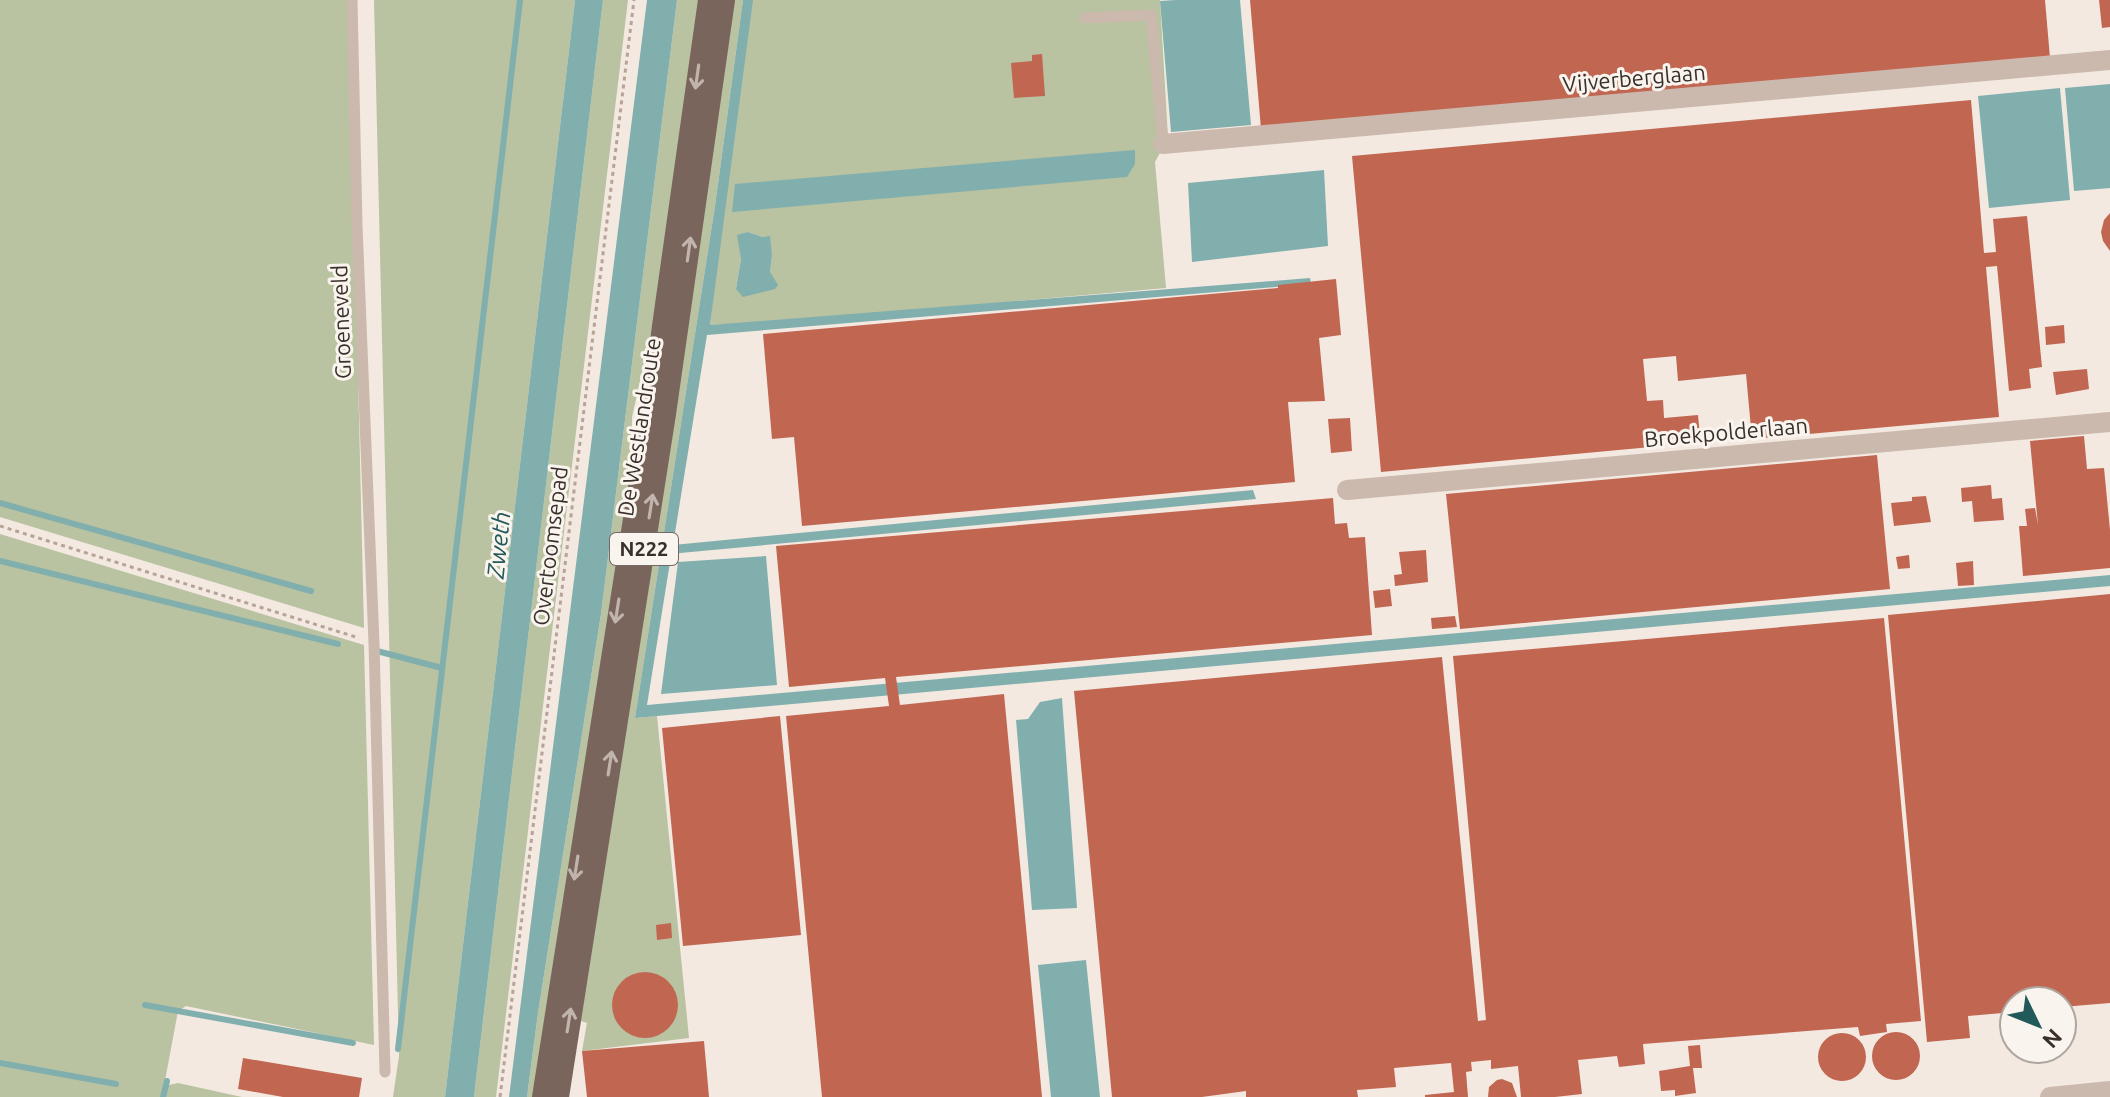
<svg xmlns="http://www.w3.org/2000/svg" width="2110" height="1097" font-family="Ubuntu,sans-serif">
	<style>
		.green { fill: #b9c2a1; fill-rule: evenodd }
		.water { fill: #81afae }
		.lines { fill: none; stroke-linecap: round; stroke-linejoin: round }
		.stream { stroke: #81afae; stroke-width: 6 }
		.building { fill: #c16651 }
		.path { stroke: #b7a397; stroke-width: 3; stroke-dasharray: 4 4; stroke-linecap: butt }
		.lane { stroke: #cbb9ad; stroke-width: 11 }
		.street { stroke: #cbb9ad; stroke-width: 20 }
		.primary { stroke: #7a655d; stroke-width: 20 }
		.oneway { stroke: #c0b4ad }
		.labels { text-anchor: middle; stroke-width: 6; stroke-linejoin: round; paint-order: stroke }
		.shield { fill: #faf4ee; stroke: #736a66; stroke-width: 2 }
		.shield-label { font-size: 20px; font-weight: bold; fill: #392f2b }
		.street-label { font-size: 22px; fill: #392f2b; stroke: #faf4ee }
		.water-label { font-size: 24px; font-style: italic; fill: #22595a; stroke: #faf4ee }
	</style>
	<rect width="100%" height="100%" fill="#f3e9e1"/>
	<path class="green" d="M0,0H349L364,628L0,517Z
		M374,0H575L445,1097H393L399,1056Z
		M603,0H628L496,1097H474Z
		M677,0H701L659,296L632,417L631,469L536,1097H527L538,1013L601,614Z
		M733,0H743L715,206L635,718L657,716L689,1038L582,1051L587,1023L578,1020Z
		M751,0H1160L1168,138L1155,162L1166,288L788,321L710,325L740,62ZM748,232L763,237L772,256L770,272L736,289L741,259L739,240Z
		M0,534L364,645L374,1045L186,1006L178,1011L164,1086L178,1083L242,1097H0Z"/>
	<path class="water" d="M575,0H603L474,1097H445Z
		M647,0H677L601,614L538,1013L527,1097H509Z
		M743,0H753L710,325L1310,278L1311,284L707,335L673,545L1253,490L1256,499L680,553L671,556L647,705L2110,575V586L635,718L715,206Z
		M1176,0H1240L1251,125L1171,132L1160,1Z
		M2110,84V188L2074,191L2065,88Z
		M2060,88L2070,200L1989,208L1978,96Z
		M1135,150V164L1127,177L732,212L735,184Z
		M1324,170L1328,246L1192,262L1188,183Z
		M748,232L763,237L770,236L772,256L770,272L778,285L775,289L743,297L736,289L741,259L737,235Z
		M766,556L777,685L661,694L678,562Z
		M1062,698L1077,908L1032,910L1016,720L1028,719L1040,702Z
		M1086,960L1100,1097H1051L1038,965Z"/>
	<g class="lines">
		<path class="stream" d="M0,503L311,591
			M0,561L338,644
			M377,651L442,668
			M145,1005L353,1043
			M398,1049L520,0
			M0,1063L116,1084
			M163,1097L167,1081"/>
	</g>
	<path class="building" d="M1250,0H2045L2050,58L1261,129Z
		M2099,0H2110V27L2102,28Z
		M1042,54L1045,96L1014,98L1011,63L1032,61V55Z
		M1971,100L1984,253L1996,252L1993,219L2027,216L2042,367L2029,369L2031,388L2009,391L1997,266L1986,267L1999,417L1752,439L1746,374L1678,381L1676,356L1643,359L1647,401L1663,400L1664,418L1698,415L1700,436L1651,440V447L1381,472L1352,156Z
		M2110,213V251L2103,241L2101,232L2104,220Z
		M1336,279L1341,335L1319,338L1325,401L1288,402L1295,482L802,526L794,437L772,439L763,334L1278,288V285Z
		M2064,325L2065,343L2046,345L2045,327Z
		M2087,369L2089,389L2056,395L2053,372Z
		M1350,418L1352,451L1331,453L1328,419Z
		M2084,436L2087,469L2104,468L2110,530V568L2023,576L2019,526H2027L2025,509L2035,508L2038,525L2030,441Z
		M1877,455L1890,589L1460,629L1446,494Z
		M1991,485L1992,499L2002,498L2004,520L1974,522L1972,501L1962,502L1961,488Z
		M1926,496L1931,522L1894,526L1891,503L1912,501V497Z
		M1333,498L1335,524L1347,523L1349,538L1365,537L1372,635L896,677L900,705L1004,694L1042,1097H822L786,716L889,706L885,678L789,687L776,546Z
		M1426,550L1428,582L1395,586L1394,575L1402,574L1399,552Z
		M1909,555L1910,568L1898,569L1896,557Z
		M1973,561L1974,585L1958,586L1956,563Z
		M1390,589L1392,606L1375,608L1373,591Z
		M2110,594V1003L2062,1007V1001H2014V1012L1968,1016L1970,1038L1927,1042L1888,615Z
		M1455,616L1457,627L1432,629L1431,618Z
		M1884,618L1921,1021L1886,1024L1887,1032L1860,1036L1858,1027L1643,1044L1645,1064L1619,1067L1617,1056L1578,1060L1582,1094L1555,1097H1521L1518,1066L1491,1069V1060L1471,1062L1472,1071L1466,1072L1468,1097H1425V1095L1454,1092L1451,1063L1394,1068L1396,1087L1357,1090L1358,1097H1246V1091L1202,1097H1112L1074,691L1442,657L1478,1021L1486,1020L1453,656Z
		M780,716L801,935L683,946L662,728Z
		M671,923L672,938L657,940L656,925Z
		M612 1005a33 33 0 1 1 66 0a33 33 0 1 1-66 0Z
		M1872 1056a24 24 0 1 1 48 0a24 24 0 1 1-48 0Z
		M1818 1057a24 24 0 1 1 48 0a24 24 0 1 1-48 0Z
		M704,1041L709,1097H587L582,1051Z
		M1700,1045L1702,1068H1693L1696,1093L1675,1096V1090L1661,1091L1659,1071L1690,1066L1688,1046Z
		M243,1058L362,1078L359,1097H283L238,1089Z
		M1502,1079L1512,1083L1517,1097H1488L1489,1087L1497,1080Z"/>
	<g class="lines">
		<path class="path" d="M0,526L359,638
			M500,1097L634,0"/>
		<path class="lane" d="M352,0L357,225L374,643L385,1072
			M1085,18L1151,15L1163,144"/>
		<path class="street" d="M1163,144L2110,60
			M1347,490L2110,422
			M2050,1097L2110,1091"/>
		<path class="primary" d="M542,1097L650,411L708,0
			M559,1097L666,414L725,0"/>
	</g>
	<defs><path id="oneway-shaft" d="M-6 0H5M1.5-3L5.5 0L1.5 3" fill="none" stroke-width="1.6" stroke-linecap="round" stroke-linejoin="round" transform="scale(2)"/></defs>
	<g class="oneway">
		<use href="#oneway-shaft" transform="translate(697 77) rotate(98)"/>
		<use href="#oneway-shaft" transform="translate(689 249) rotate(-82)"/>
		<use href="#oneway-shaft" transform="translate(651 506) rotate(-81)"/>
		<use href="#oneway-shaft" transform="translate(617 611) rotate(99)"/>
		<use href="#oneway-shaft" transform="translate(610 763) rotate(-81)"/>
		<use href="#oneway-shaft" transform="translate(576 868) rotate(99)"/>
		<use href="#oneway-shaft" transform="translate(569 1020) rotate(-81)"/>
	</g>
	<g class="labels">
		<rect class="shield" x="610" y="533" width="68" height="32" rx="6"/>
		<g class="shield-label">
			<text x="644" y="556">N222</text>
		</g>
		<g class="street-label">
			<text transform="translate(1634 78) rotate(-5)" y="8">Vijverberglaan</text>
			<text transform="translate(341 322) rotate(-92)" y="8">Groeneveld</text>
			<text transform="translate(639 427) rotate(-81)" y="8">De Westlandroute</text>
			<text transform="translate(1726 432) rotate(-5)" y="8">Broekpolderlaan</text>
			<text transform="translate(550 546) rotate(-83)" y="8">Overtoomsepad</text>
		</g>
		<g class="water-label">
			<text transform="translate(499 545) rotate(-84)" y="8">Zweth</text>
		</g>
	</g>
	<g transform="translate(2038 1025) rotate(133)"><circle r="38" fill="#faf4ee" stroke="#ada5a0" stroke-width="2"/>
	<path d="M0-6L14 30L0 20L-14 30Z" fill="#22595a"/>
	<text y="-12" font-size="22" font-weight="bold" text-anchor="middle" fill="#392f2b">N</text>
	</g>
</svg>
